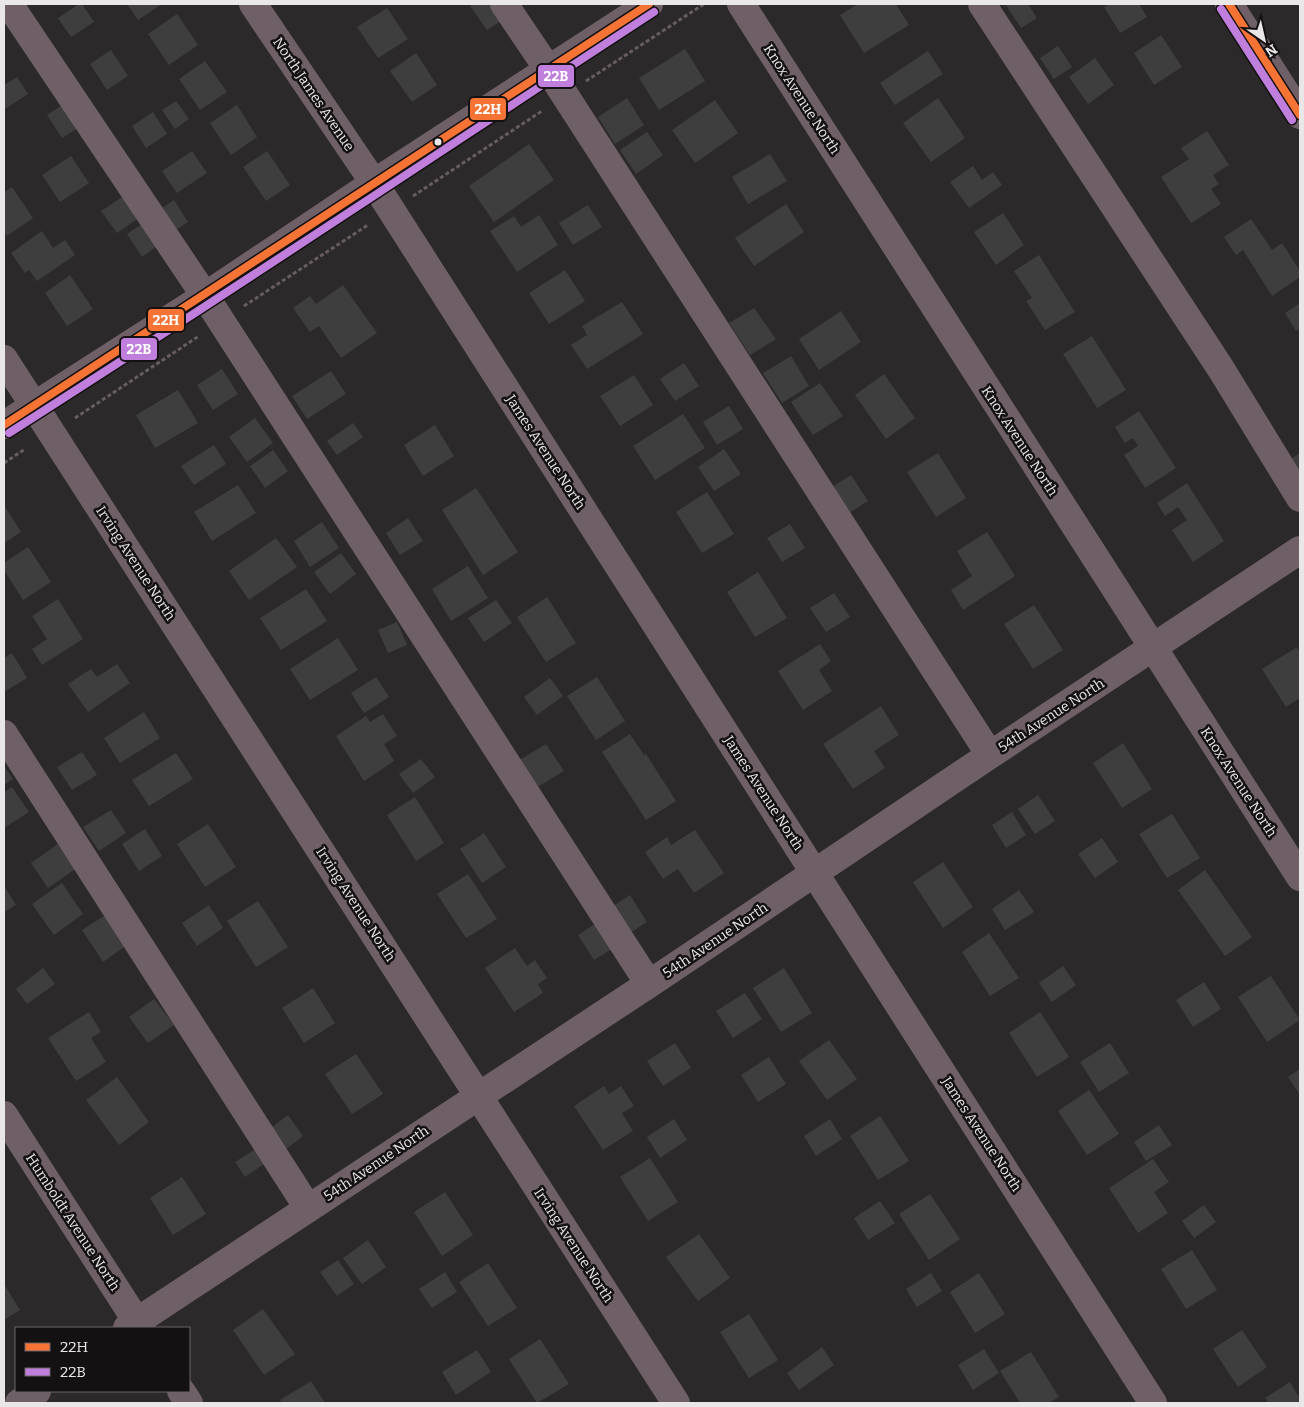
<svg xmlns="http://www.w3.org/2000/svg" width="1304" height="1407" font-family="Bitter,serif">
	<style>
		.building { fill: #3f3e3e }
		.lines { fill: none; stroke-linecap: round; stroke-linejoin: round }
		.path { stroke: #675d61; stroke-width: 3; stroke-dasharray: 4 2.5; stroke-linecap: butt }
		.minor { stroke: #6f6067; stroke-width: 28 }
		.bus-1-casing { stroke: #141112; stroke-width: 11 }
		.bus-2-casing { stroke: #141112; stroke-width: 11 }
		.bus-1 { stroke: #f57335; stroke-width: 8 }
		.bus-2 { stroke: #c07fdc; stroke-width: 8 }
		.bus-dot { fill: #eae7e8; stroke: #141112; stroke-width: 2 }
		.labels { text-anchor: middle; stroke-width: 5; stroke-linejoin: round; paint-order: stroke }
		.street-label { font-size: 14px; fill: #eae7e8; stroke: #141112 }
		.line-badge { stroke: #141112; stroke-width: 2 }
		.badge-label { font-size: 14px; text-anchor: middle; font-weight: bold; fill: #fff }
	</style>
	<rect width="100%" height="100%" fill="#2c292a"/>
	<path class="building" d="M79,4H82L94,22L71,37L58,18Z
		M127,4H162L138,20Z
		M473,4H490L501,21L487,30L470,6Z
		M858,4H896L909,25L864,53L840,15Z
		M1008,4H1028L1037,18L1021,28L1006,5Z
		M1109,4H1139L1147,17L1120,33L1104,7Z
		M387,8L408,39L378,58L357,27Z
		M177,14L198,45L169,65L148,34Z
		M1161,35L1182,67L1154,85L1134,53Z
		M1058,46L1072,67L1054,79L1040,58Z
		M685,49L705,81L659,110L639,78Z
		M111,50L128,76L107,90L90,64Z
		M928,51L943,74L895,105L880,83Z
		M416,53L437,85L412,102L390,71Z
		M1095,58L1114,85L1088,104L1069,77Z
		M205,61L227,92L200,110L179,79Z
		M17,77L28,94L5,109L4,85Z
		M627,98L644,125L615,144L598,117Z
		M938,98L965,138L931,162L903,123Z
		M715,100L738,133L695,163L672,130Z
		M176,101L189,119L175,129L162,110Z
		M64,104L80,127L62,138L47,115Z
		M237,105L257,137L231,155L210,123Z
		M153,112L167,134L146,148L132,126Z
		M1207,131L1229,165L1213,175L1219,184L1211,189L1221,204L1191,223L1161,177L1189,159L1181,148Z
		M647,132L663,155L636,174L620,150Z
		M529,144L554,180L494,222L469,186Z
		M192,151L207,173L177,193L162,171Z
		M267,151L290,185L266,201L243,167Z
		M770,154L787,181L748,204L732,177Z
		M71,156L89,183L60,202L42,175Z
		M973,166L982,180L993,172L1002,185L969,208L950,182Z
		M12,187L33,218L7,236L4,232V192Z
		M125,195L140,217L117,233L101,211Z
		M174,200L188,222L174,231L159,210Z
		M786,204L804,232L754,266L735,238Z
		M588,205L602,227L573,245L559,223Z
		M1003,213L1024,245L996,265L974,232Z
		M539,215L558,245L517,272L490,231L514,216L521,227Z
		M1251,219L1272,250L1282,243L1300,271V277L1272,296L1243,250L1236,255L1224,237Z
		M142,224L157,246L142,257L127,234Z
		M42,231L53,248L65,240L75,255L37,281L29,270L25,273L11,253Z
		M1039,255L1075,312L1045,330L1026,301L1032,298L1014,271Z
		M565,270L585,301L549,324L529,293Z
		M70,275L93,309L67,326L45,293Z
		M343,285L377,333L341,358L319,326L310,332L293,308L310,296L316,304Z
		M622,302L643,334L587,369L571,345L587,335L582,326Z
		M1300,303V329L1296,331L1285,313Z
		M754,308L776,339L750,355L729,323Z
		M841,311L861,342L819,370L799,339Z
		M1092,336L1126,390L1097,408L1063,354Z
		M791,356L809,386L782,403L763,373Z
		M684,363L699,386L675,401L660,379Z
		M222,369L238,394L213,410L197,385Z
		M331,371L346,394L307,419L292,396Z
		M884,374L915,418L886,439L855,395Z
		M634,375L653,405L620,426L600,396Z
		M820,383L843,416L813,435L791,402Z
		M178,390L198,423L155,448L136,415Z
		M729,406L743,429L717,445L703,422Z
		M1139,411L1176,468L1145,488L1124,455L1138,446L1133,438L1125,443L1115,427Z
		M683,414L705,448L655,480L633,446Z
		M255,418L273,443L247,462L229,437Z
		M353,423L363,437L337,455L327,441Z
		M435,425L454,456L423,476L404,445Z
		M214,445L226,464L194,485L181,466Z
		M724,449L741,474L714,491L698,467Z
		M273,450L288,471L265,488L250,466Z
		M938,453L966,498L936,517L907,472Z
		M1300,453V478L1289,460Z
		M851,475L868,501L841,518L824,492Z
		M1187,483L1224,541L1193,562L1172,530L1187,520L1178,507L1165,516L1157,503Z
		M238,485L256,513L212,541L194,512Z
		M476,488L518,552L483,575L442,510Z
		M707,492L734,534L702,553L676,512Z
		M4,505L21,532L4,543Z
		M408,518L423,541L400,555L386,533Z
		M322,522L339,548L310,567L294,541Z
		M790,524L805,548L782,562L767,538Z
		M987,532L1015,576L963,610L951,590L972,576L957,551Z
		M276,538L297,567L249,600L229,571Z
		M28,547L51,582L23,600L4,570V563Z
		M341,553L356,574L330,594L314,572Z
		M468,566L488,598L451,621L432,589Z
		M758,572L787,618L755,637L727,592Z
		M306,589L327,621L281,650L260,618Z
		M834,593L850,617L826,632L810,608Z
		M547,597L576,643L546,662L517,617Z
		M58,599L83,639L42,665L32,649L47,639L32,616Z
		M496,600L512,623L484,642L468,618Z
		M1034,605L1063,650L1033,669L1004,624Z
		M397,622L407,645L388,653L378,630Z
		M338,638L358,670L310,700L290,669Z
		M820,644L831,661L819,670L832,691L803,710L778,671Z
		M1297,647L1300,653V698L1286,707L1262,669Z
		M12,653L27,678L4,692V658Z
		M117,664L130,683L88,712L68,684L91,669L97,677Z
		M376,677L389,697L364,713L351,693Z
		M597,677L625,721L596,740L567,696Z
		M550,678L563,696L537,715L524,697Z
		M881,706L899,735L874,751L885,768L853,789L823,744Z
		M144,712L160,738L120,763L104,738Z
		M383,714L397,736L384,744L394,761L364,781L336,736L366,716L370,722Z
		M630,734L644,755L646,754L676,801L646,820L602,752Z
		M1123,743L1152,789L1122,808L1093,763Z
		M546,744L564,771L536,788L518,761Z
		M82,752L97,775L72,790L57,767Z
		M176,753L193,779L149,806L132,780Z
		M421,759L435,777L413,793L399,774Z
		M4,766L13,779L4,785Z
		M12,787L29,812L4,828V792Z
		M1038,795L1055,821L1035,834L1018,809Z
		M415,797L444,843L416,861L387,815Z
		M111,810L126,833L99,851L83,827Z
		M1012,812L1026,835L1006,848L992,825Z
		M1172,814L1200,858L1167,878L1139,834Z
		M208,824L236,867L205,887L177,844Z
		M145,829L162,856L139,871L122,844Z
		M695,830L724,873L694,893L678,869L663,879L645,852L667,837L671,845Z
		M484,833L506,867L482,883L460,849Z
		M1102,838L1118,862L1095,878L1078,854Z
		M58,844L75,869L48,888L31,863Z
		M943,862L973,907L943,928L913,882Z
		M1205,870L1252,937L1225,956L1178,890Z
		M468,874L497,919L466,938L437,894Z
		M62,883L83,914L54,935L32,904Z
		M4,886L16,905L4,912Z
		M1019,890L1034,912L1005,930L992,909Z
		M630,895L647,922L627,935L610,908Z
		M258,901L288,947L256,967L227,921Z
		M209,905L223,928L197,946L182,923Z
		M107,914L127,945L103,962L82,930Z
		M596,923L612,949L594,960L578,935Z
		M989,933L1019,978L990,996L962,952Z
		M515,948L527,966L535,960L547,978L538,984L543,993L514,1012L485,968Z
		M1063,966L1076,985L1052,1002L1039,983Z
		M43,968L55,984L27,1004L16,989Z
		M784,968L812,1013L781,1032L753,988Z
		M1271,976L1300,1020L1267,1042L1238,997Z
		M1204,982L1221,1009L1193,1027L1176,1000Z
		M313,988L335,1023L304,1043L282,1008Z
		M745,993L762,1019L733,1038L716,1011Z
		M154,999L174,1025L148,1043L129,1017Z
		M89,1012L101,1032L91,1038L106,1062L76,1081L48,1038Z
		M1040,1012L1069,1057L1037,1077L1009,1033Z
		M829,1040L857,1079L827,1100L799,1061Z
		M675,1043L691,1068L663,1086L647,1061Z
		M1110,1043L1129,1073L1099,1092L1080,1062Z
		M356,1054L383,1094L352,1114L325,1074Z
		M769,1057L786,1084L758,1102L741,1075Z
		M1300,1069V1095L1288,1077Z
		M117,1077L149,1122L119,1145L86,1100Z
		M604,1086L609,1094L621,1086L634,1106L622,1113L633,1131L603,1150L574,1106Z
		M1089,1090L1119,1134L1087,1155L1058,1111Z
		M288,1115L303,1136L278,1155L263,1134Z
		M880,1116L909,1161L878,1180L850,1136Z
		M674,1119L687,1140L660,1158L647,1137Z
		M830,1119L842,1139L816,1156L804,1136Z
		M1159,1125L1172,1145L1146,1161L1134,1142Z
		M254,1150L264,1164L245,1177L235,1162Z
		M650,1158L678,1202L648,1221L620,1177Z
		M1153,1159L1169,1182L1154,1192L1168,1213L1138,1233L1109,1188Z
		M182,1177L206,1214L173,1235L150,1198Z
		M445,1192L473,1235L442,1256L414,1212Z
		M930,1194L960,1239L929,1260L899,1214Z
		M880,1201L895,1223L868,1240L854,1218Z
		M1204,1205L1216,1222L1194,1238L1182,1221Z
		M699,1234L730,1278L698,1301L666,1257Z
		M368,1240L386,1267L362,1284L343,1258Z
		M1192,1250L1217,1290L1186,1309L1161,1269Z
		M338,1260L354,1284L337,1296L320,1272Z
		M488,1263L517,1308L488,1326L459,1282Z
		M445,1272L457,1292L432,1308L419,1289Z
		M931,1273L942,1291L917,1307L906,1289Z
		M979,1273L1005,1314L975,1333L950,1292Z
		M4,1284L20,1310L4,1320Z
		M263,1309L295,1354L264,1375L233,1330Z
		M749,1314L778,1360L749,1378L720,1332Z
		M1242,1330L1267,1367L1238,1387L1213,1349Z
		M540,1339L569,1384L537,1403L509,1359Z
		M822,1347L834,1365L799,1390L787,1373Z
		M984,1349L999,1373L973,1390L958,1365Z
		M477,1350L491,1372L456,1395L442,1372Z
		M1031,1352L1059,1397L1049,1403H1020L1000,1371Z
		M311,1381L325,1403H282L280,1400Z
		M1290,1382L1300,1399V1403H1269L1265,1398Z"/>
	<g class="lines">
		<path class="path" d="M586,81L704,4
			M413,196L542,111
			M244,306L368,225
			M75,418L199,336
			M4,463L25,449"/>
		<path class="minor" d="M9,4L205,296L649,984
			M253,4L374,183L1153,1403
			M504,4L548,69L990,755
			M741,4L1300,877
			M982,4L1221,369L1300,498
			M1229,4L1300,115
			M4,359L676,1403
			M4,425L205,296L374,183L649,4
			M4,734L308,1208
			M4,1115L141,1328
			M127,1328L649,984L990,755L1300,550
			M181,1391L189,1403
			M19,1403L37,1391"/>
		<defs>
			<path id="bus-1" d="M1229,4L1300,115
				M4,425C220,286 434,144 649,4"/>
			<path id="bus-2" d="M1221,9L1292,120
				M9,433C226,295 439,152 654,12"/>
		</defs>
		<use href="#bus-1" class="bus-1-casing"/>
		<use href="#bus-2" class="bus-2-casing"/>
		<use href="#bus-1" class="bus-1"/>
		<use href="#bus-2" class="bus-2"/>
	</g>
	<circle class="bus-dot" cx="438" cy="142" r="4.5"/>
	<g class="labels">
		<g class="street-label">
			<text transform="translate(314 94) rotate(56)" y="5">North James Avenue</text>
			<text transform="translate(802 99) rotate(57)" y="5">Knox Avenue North</text>
			<text transform="translate(1020 441) rotate(57)" y="5">Knox Avenue North</text>
			<text transform="translate(546 452) rotate(57)" y="5">James Avenue North</text>
			<text transform="translate(136 563) rotate(57)" y="5">Irving Avenue North</text>
			<text transform="translate(1051 715) rotate(-33)" y="5">54th Avenue North</text>
			<text transform="translate(1239 782) rotate(57)" y="5">Knox Avenue North</text>
			<text transform="translate(764 793) rotate(57)" y="5">James Avenue North</text>
			<text transform="translate(356 904) rotate(57)" y="5">Irving Avenue North</text>
			<text transform="translate(715 940) rotate(-34)" y="5">54th Avenue North</text>
			<text transform="translate(982 1134) rotate(57)" y="5">James Avenue North</text>
			<text transform="translate(376 1163) rotate(-34)" y="5">54th Avenue North</text>
			<text transform="translate(73 1222) rotate(57)" y="5">Humboldt Avenue North</text>
			<text transform="translate(574 1245) rotate(57)" y="5">Irving Avenue North</text>
		</g>
	</g>
	<g class="line-badge">
		<rect x="537" y="64" width="38" height="24" rx="5" fill="#c07fdc"/>
		<rect x="469" y="97" width="38" height="24" rx="5" fill="#f57335"/>
		<rect x="147" y="308" width="38" height="24" rx="5" fill="#f57335"/>
		<rect x="120" y="337" width="38" height="24" rx="5" fill="#c07fdc"/>
	</g>
	<g class="badge-label">
		<text x="556" y="81">22B</text>
		<text x="488" y="114">22H</text>
		<text x="166" y="325">22H</text>
		<text x="139" y="354">22B</text>
	</g>
	<rect width="1304" height="1407" fill="none" stroke="#eae7e8" stroke-width="10"/>
	<rect x="15" y="1327" width="175" height="65" fill="#141112" stroke="#6a6768"/>
	<rect x="25" y="1343" width="25" height="8" fill="#f57335" stroke="#6a6768"/>
	<text x="60" y="1352" font-size="15" fill="#eae7e8">22H</text>
	<rect x="25" y="1368" width="25" height="8" fill="#c07fdc" stroke="#6a6768"/>
	<text x="60" y="1377" font-size="15" fill="#eae7e8">22B</text>
	<g transform="translate(1264 40) rotate(146)" stroke="#141112" stroke-width="4" paint-order="stroke">
	<path d="M0-4L9 19L0 12L-9 19Z" fill="#eae7e8"/>
	<text y="-8" font-size="14" font-weight="bold" text-anchor="middle" fill="#eae7e8">N</text>
	</g>
</svg>
